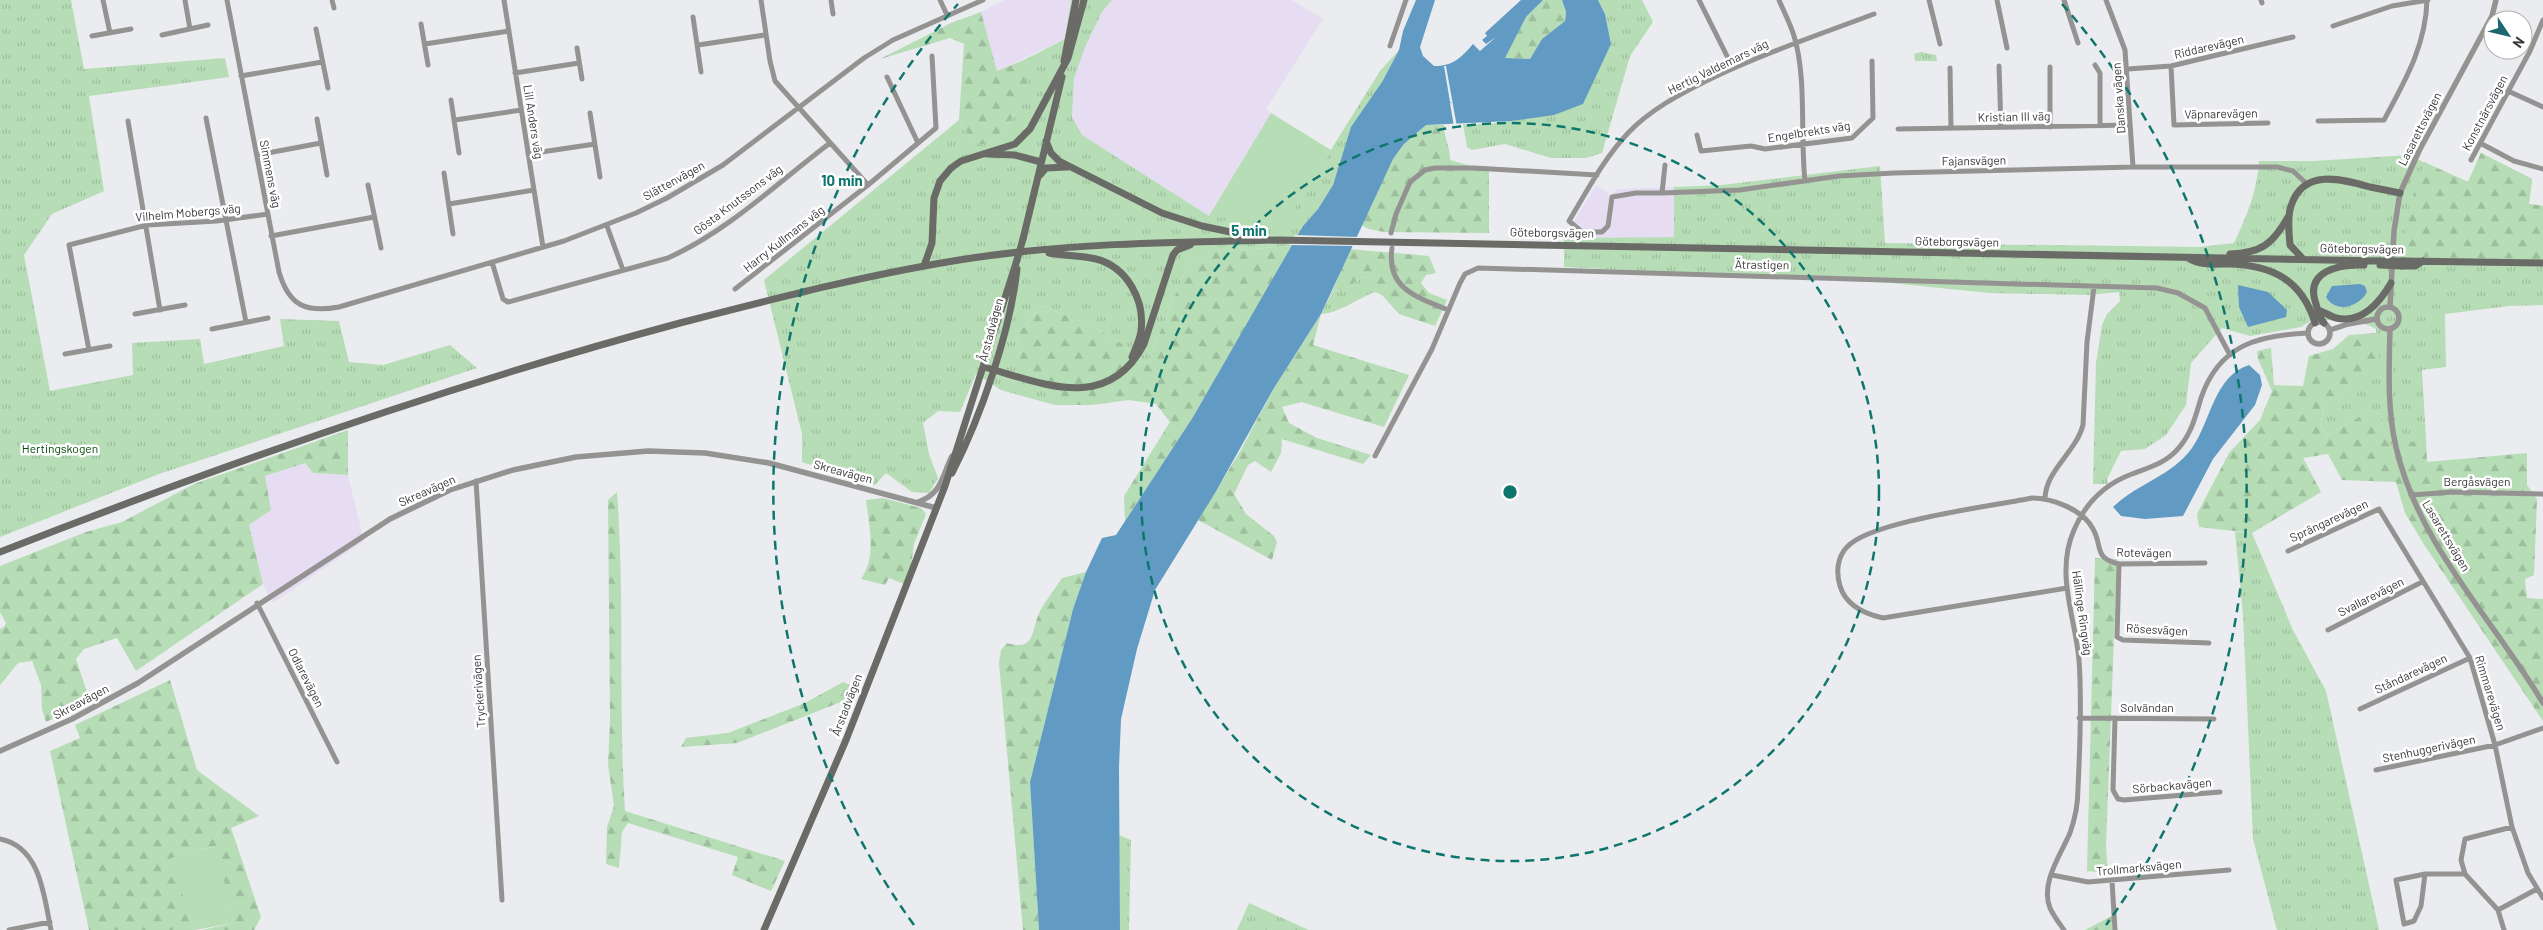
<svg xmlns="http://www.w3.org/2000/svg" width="2543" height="930" font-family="Barlow,sans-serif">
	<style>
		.commercial { fill: #e7ddf2 }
		.grass { fill: url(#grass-tufts) }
		.forest { fill: url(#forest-firs) }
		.pitch { fill: #b6ddb5 }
		.water { fill: #619bc3 }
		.pier { fill: #eaecef }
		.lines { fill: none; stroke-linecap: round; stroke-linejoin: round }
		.minor { stroke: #949392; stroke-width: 5 }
		.tertiary { stroke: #949392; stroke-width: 5.5 }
		.secondary { stroke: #6a6a67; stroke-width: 7 }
		.secondary-bridge { stroke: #6a6a67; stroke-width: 7 }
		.ring { fill: none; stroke: #0f766e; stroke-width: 2.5; stroke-dasharray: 9 6 }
		.labels { text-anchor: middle; stroke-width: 5; stroke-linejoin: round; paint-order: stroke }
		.street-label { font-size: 12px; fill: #39393b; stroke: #fff }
		.park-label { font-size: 12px; fill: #004a0b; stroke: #fff }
		.centre { fill: #0f766e; stroke: #fff; stroke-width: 2.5 }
		.ring-label { font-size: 15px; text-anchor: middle; font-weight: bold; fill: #0f766e; stroke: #fff; stroke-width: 5; stroke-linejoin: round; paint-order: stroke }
	</style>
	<defs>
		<pattern id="grass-tufts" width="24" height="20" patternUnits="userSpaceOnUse" patternTransform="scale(1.25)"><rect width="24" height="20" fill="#b6ddb5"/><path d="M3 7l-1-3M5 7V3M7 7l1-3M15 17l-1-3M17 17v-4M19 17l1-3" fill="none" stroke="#9dbe9d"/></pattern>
		<pattern id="forest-firs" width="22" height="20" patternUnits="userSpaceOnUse" patternTransform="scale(1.25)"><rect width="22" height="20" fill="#b6ddb5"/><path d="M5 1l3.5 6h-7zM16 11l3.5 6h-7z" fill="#9dbe9d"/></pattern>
	</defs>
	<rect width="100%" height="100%" fill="#eaecef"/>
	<path class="commercial" d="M1004,0H1071L1065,39L997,71L981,12Z
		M1112,0H1292L1323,19L1266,109L1271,113L1209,216L1082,135L1072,117L1074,79L1085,47L1102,12Z
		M1596,185L1611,195L1617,189L1674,187V237L1564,238Z
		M305,463L313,473L348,475L364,541L273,603L263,584L249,525L271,510L265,476Z"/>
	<path class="grass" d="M0,0H71L84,69L225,58L229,77L89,96L104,191L52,214L24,255L50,391L133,375L132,343L200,339L204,364L284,346L280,319L339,321L349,362L383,365L450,345L477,368L159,474L0,537Z
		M1071,0H1112L1102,12L1085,47L1074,79L1072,117L1082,135L1209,216L1297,204L1380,71L1399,50L1343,154L1333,185L1318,209L1303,226L1292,246L1210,252L1188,264L1147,364C1136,357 1129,349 1119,342C1095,326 1069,316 1041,306L1017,335L1020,357L1055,405L1001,390L976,374L960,412L938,411L923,423L929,454L938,478L929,493L912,492L886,473L875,485L802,462V434L764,280L959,120L974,144H988L1003,130L1026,98V59L1065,39Z
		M1598,0H1642L1653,22L1630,56L1602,153L1586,158H1551L1505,144L1472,150L1467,147L1463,124H1489L1527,118L1599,67L1611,44L1605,14Z
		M1921,52L1936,55L1937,61H1915L1914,54Z
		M2481,153L2532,179L2529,204L2543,206V305L2509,306L2445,314L2446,367L2422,370L2426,439L2388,447L2381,415L2369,411L2327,436L2320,427L2325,403L2379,369L2376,329C2363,320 2332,322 2315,318L2301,327L2250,336L2222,328L2191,363L2186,405L2166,435L2145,449L2121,451L2107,479L2108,484H2093L2096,363L2102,325L2107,314L2120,301L2119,292L2089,295L1989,293L1891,283L1564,267V238L1674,237V187L1722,185L1880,166L1885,243L2200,247L2234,243C2246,218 2258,189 2259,161H2314L2408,155L2468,182Z
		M1367,277L1377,282L1375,292C1358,298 1338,314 1321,314L1333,290C1345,292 1352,288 1358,278Z
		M2235,532L2252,533L2293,630L2326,691L2379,930H2277L2253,839L2243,614Z
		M1119,835L1131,840L1129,930H1120Z
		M1249,903L1309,930H1237Z"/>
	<path class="forest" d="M1543,0H1562L1566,13L1565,21L1542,39L1530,59L1504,58L1526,17Z
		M981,12L997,71L1026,59V98L1003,130L988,144H974L959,120L964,44L950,38L880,59L951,23Z
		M1426,125H1444C1444,139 1450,145 1450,160L1489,171V233L1384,232L1369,229L1361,225L1393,159L1404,144Z
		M2481,153L2532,179L2529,204L2543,206V259L2402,257L2410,205L2424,162L2468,182Z
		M1292,246L1193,417L1125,521L1124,496L1170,422L1156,404L1129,400L1092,405H1055L1020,358L1017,335L1041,306C1069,316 1095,326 1119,342C1129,349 1136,357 1147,364L1188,264L1210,252Z
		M1349,249L1429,256L1436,273L1426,275L1421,283L1429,293L1447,300L1435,326L1399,314L1382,295L1375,292L1376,282L1367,277L1358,278L1348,291L1333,290Z
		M1321,314L1313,345L1409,375L1384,427L1301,402L1282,407L1289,423L1317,438L1371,455L1363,464L1282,439L1281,453L1271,472L1255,461L1248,465L1234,494L1246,514L1274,536L1277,542L1272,560L1198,520L1241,450L1274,388Z
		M2377,333L2380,369L2325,403L2320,427L2327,436L2369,411L2381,415L2388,446L2426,439L2427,462L2527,453V485L2537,499L2534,575L2525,579L2527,598L2543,599V721L2425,546L2405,513L2396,482L2342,480L2328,454L2303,458L2321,492L2252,533L2199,527L2197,514L2229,453L2260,420L2272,391L2258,359L2257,351L2271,348L2274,385L2303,386L2309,356L2333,349L2349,335Z
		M348,430V475L313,473L305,463L265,476L271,510L249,525L263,584L136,671L117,638L84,649L76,659L90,701L46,722L42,709L41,685L32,661L18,663L0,685V629L4,627L6,623L0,612V566L86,532L122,522L194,484Z
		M617,492C625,598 618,705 625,811L785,861L771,891L732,875L738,857L628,823L622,832L619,868L606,864L607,827L614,806L608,764L610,720L608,500Z
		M883,498L921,508L926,514L914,544L911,566L904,584L889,578L885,585L861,579C877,557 869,525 866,500Z
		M2095,558L2117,559L2106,846L2108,873L2087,871Z
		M1086,572L1073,609L1030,782L1039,930H1023L999,663L1001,650L1007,643C1036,652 1031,630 1040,611C1046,600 1055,589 1062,578Z
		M170,680L197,770L259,816L231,828L261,917L254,930H202L234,923L215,846L172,858L194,930H89L50,751L80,738L75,725Z
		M843,682L858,688L856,696L737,743L681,747L686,738L728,733L805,703Z
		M2112,916L2113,930H2085Z"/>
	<path class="pitch" d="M1271,113L1331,150L1284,225L1209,216Z
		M216,846L234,923L194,930L171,858Z"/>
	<path class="water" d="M1416,0H1435L1420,47L1423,56L1434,66C1453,66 1461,58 1473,44L1480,51L1496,37L1486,44L1482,40L1487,36L1485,33L1521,0H1543L1526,17L1505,58L1530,59L1542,39L1565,21L1566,12L1562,0H1598L1605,14L1611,44L1583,104L1554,115L1511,121L1426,125L1404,144L1393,159L1321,314L1274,388L1215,493L1155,590L1137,649L1121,719L1119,767L1120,930H1039L1030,782L1073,609L1086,572L1102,538L1116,535L1193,417L1303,226L1318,209L1333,185L1351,127L1382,82L1399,50L1403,31Z
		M2360,284L2365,286L2367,292C2359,307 2336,314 2326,297L2332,286Z
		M2238,285L2268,292L2287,310L2286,317L2248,327L2239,307Z
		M2249,365L2260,375L2262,385L2255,405L2213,459L2183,516L2145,519L2121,516L2113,507C2138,483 2172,476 2192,448C2211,421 2214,376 2249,365Z"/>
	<path class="pier" d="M1444,66H1446L1457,127H1454L1450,103L1452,102H1450Z
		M1295,235L1358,237L1354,246L1289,245Z"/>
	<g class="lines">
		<path class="minor" d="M103,0L110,33
			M185,0L190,29
			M227,0L279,272C289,306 306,313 339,307L564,241L636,213L667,198L723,165L864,58L893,40L983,0
			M332,0L334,8
			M504,0L543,247
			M761,0L770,61L775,81L868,185
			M831,0L833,14
			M940,0L947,15
			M1699,0L1733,68
			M1779,0C1784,12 1790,23 1794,36C1807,78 1800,135 1805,181
			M1929,0L1940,44
			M1997,0L2007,48
			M2064,0L2078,43
			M2106,0L2125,50L2133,167
			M2261,0L2262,3
			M693,17L701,72
			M421,24L428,65
			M2333,26L2392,6L2428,0
			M316,29L328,88
			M162,35L208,25
			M92,36L131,29
			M425,44L509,31
			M698,45L765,35
			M1390,46L1406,0
			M577,48L582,79
			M2095,65L2100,73V126
			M1999,66L2001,127
			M2171,66L2174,125L2268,123
			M1950,68L1951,128
			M2128,69L2171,66L2293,37
			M515,73L579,63
			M241,76L322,62
			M887,77L918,143
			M2508,91L2543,107
			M451,100L459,153
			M590,113L600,177
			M206,118L246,322
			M317,119L327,175
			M455,120L521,110
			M128,121L160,310
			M2318,121L2384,120C2405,81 2426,45 2427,0
			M2050,127V67
			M1898,129L2130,125
			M1697,135L1701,151L1751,146L1765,149L1852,138L1873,118L1872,61
			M2480,143L2514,161L2543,169
			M528,154L595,144
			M257,155L321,143
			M2471,160L2530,51L2543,20
			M1665,165L1662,193L1740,190L1839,176L1894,173L2133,167H2277L2293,171L2308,185
			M444,173L453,234
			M368,185L381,248
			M1662,193H1636L1612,197L1608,226L1602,232H1582L1569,221C1587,191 1604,158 1629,132C1650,110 1680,94 1708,80C1762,54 1818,35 1874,14
			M449,204L534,190
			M607,226L623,270
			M1391,233L1396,214L1410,182L1425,170L1435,168H1474L1597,175
			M271,236L374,217
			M1392,248C1386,289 1417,297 1448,310
			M492,262L503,299L508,302L668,258C728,231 777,183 830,143
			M735,289L868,185L936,128L932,56
			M135,314L185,305
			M212,329L268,318
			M89,350L69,245L147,225L217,221L268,214
			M65,354L110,346
			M1375,456L1432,349L1460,283L1465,274L1478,268L2157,288L2178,293L2205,308L2230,355
			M476,481L502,900
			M2411,495L2453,492L2543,494
			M2045,498C2046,470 2076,452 2083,425L2087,342L2094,287
			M2288,551L2379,509L2470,658L2495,745L2512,827L2528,873L2543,898
			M2119,564L2117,637L2123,640L2209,643
			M2067,588L1883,618C1865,614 1846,606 1840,586C1836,573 1837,557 1847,547C1870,521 1994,506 2032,498C2052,498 2084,510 2093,529C2103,546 2093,558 2119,564L2205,563
			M257,603L337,762
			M2328,630L2422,582
			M2360,709L2470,658
			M2079,718L2214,719
			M2115,718L2113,790L2118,799L2124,800L2220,792
			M2376,770L2495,745L2543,728
			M0,839C41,847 44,897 51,930
			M2425,874L2421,906L2414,921L2404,924L2396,880L2425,874H2465L2498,910L2504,930
			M2465,874L2461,860L2465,839L2512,827
			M2052,875L2088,882L2229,870
			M2112,881L2115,930
			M2498,910L2537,889
			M9,930L50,922
			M2064,930C2059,923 2053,915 2050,908C2040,883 2061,854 2070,833C2075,819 2078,803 2078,788C2080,747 2082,701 2079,660C2075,616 2055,573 2074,530C2085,504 2105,484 2132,474C2147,468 2163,464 2175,452C2191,436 2195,418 2201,398C2219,345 2258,335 2308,333"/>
		<path class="tertiary" d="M2377 318a11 11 0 1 1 22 0a11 11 0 1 1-22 0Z
			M2390,307L2394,231L2400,193L2419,151L2492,16L2496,0
			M2308 333a11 11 0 1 1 22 0a11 11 0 1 1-22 0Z
			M2390,329C2389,368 2387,409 2396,447C2418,544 2493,619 2543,703
			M2330,330L2348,324L2376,319
			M918,502C942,494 942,476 952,456
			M0,751L72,719L138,683L390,519L450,490L513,470L576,457L648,451L705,453L769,463L936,508"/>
		<path class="secondary" d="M1064,61L1076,0
			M1046,141L1051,153L1059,161L1162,213L1202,226L1259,238
			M987,154L1015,155L1041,162
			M1040,175L1046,168L1067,167
			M1023,239L1062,77
			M1049,253C1065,256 1080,255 1096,259C1127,267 1145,300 1141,331C1140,340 1135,349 1132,357
			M2230,254C2261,253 2273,244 2288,217
			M2188,258C2201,266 2214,264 2229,264C2272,265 2302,280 2315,323
			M2303,259L2290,245C2289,232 2287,218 2291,206C2303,168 2342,179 2370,187C2380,189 2390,191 2400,193
			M2403,261L2543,263
			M924,266L932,243L934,198L940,181L951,168L961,161L1015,144L1030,129L1068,58L1084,0
			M2402,266H2415L2423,261
			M2318,310C2324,312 2330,316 2336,318C2362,324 2380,302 2391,283
			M2324,323C2319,317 2318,311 2316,304C2304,271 2339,264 2364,265
			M984,367C1042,383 1107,414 1144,344L1173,255L1177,250L1190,245
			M952,473C981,416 1010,333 1017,269
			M0,552C222,465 449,385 680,323C777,298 873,273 972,258C1073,243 1175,242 1277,240L2380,261
			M764,930L846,740L945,486L1017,260"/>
		<path class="secondary-bridge" d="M1017,260L1023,239
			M2380,261H2403
			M2380,265L2402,266"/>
	</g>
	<g class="ring">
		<circle cx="1510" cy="492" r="369"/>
		<path d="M914 925A737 737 0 0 1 958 4M2062 4A737 737 0 0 1 2106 925"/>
	</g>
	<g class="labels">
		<g class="street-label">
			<text transform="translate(2209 47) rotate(-13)" y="4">Riddarevägen</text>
			<text transform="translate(1718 67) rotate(-26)" y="4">Hertig Valdemars väg</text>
			<text transform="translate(2119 98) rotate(-94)" y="4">Danska vägen</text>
			<text transform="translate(2485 113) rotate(-62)" y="4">Konstnärsvägen</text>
			<text transform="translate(2221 114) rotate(-1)" y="4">Väpnarevägen</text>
			<text transform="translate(2014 117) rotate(-1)" y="4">Kristian III väg</text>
			<text transform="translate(533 122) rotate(81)" y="4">Lill Anders väg</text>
			<text transform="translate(2420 129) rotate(-63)" y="4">Lasarettsvägen</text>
			<text transform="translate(1809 132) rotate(-9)" y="4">Engelbrekts väg</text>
			<text transform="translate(1974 161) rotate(-1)" y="4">Fajansvägen</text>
			<text transform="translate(270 174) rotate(79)" y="4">Simmens väg</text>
			<text transform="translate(674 181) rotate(-29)" y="4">Slättenvägen</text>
			<text transform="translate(738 200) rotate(-37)" y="4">Gösta Knutssons väg</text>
			<text transform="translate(188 213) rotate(-5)" y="4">Vilhelm Mobergs väg</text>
			<text transform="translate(1552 233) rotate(1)" y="4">Göteborgsvägen</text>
			<text transform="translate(784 239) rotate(-38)" y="4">Harry Kullmans väg</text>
			<text transform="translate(1957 242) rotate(1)" y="4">Göteborgsvägen</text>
			<text transform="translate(2362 249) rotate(1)" y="4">Göteborgsvägen</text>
			<text transform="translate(1762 265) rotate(1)" y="4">Ätrastigen</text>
			<text transform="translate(991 330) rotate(-75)" y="4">Årstadvägen</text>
			<text transform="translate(843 472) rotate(15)" y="4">Skreavägen</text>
			<text x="2477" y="486">Bergåsvägen</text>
			<text transform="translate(427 491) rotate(-24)" y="4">Skreavägen</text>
			<text transform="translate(2329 521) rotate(-25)" y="4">Sprängarevägen</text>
			<text transform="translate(2446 536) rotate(59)" y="4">Lasarettsvägen</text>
			<text transform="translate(2144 553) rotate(1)" y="4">Rotevägen</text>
			<text transform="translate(2371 597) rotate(-27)" y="4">Svallarevägen</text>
			<text transform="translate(2082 613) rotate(82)" y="4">Hällinge Ringväg</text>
			<text transform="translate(2157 630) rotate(3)" y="4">Rösesvägen</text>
			<text transform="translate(2411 674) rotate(-25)" y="4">Ståndarevägen</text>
			<text transform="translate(306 678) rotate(63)" y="4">Odlarevägen</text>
			<text transform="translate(479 691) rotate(-94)" y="4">Tryckerivägen</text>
			<text transform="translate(2490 693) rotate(73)" y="4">Rimmarevägen</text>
			<text transform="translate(81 702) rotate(-28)" y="4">Skreavägen</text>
			<text transform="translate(847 705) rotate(-69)" y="4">Årstadvägen</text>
			<text x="2147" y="712">Solvändan</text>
			<text transform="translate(2429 749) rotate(-12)" y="4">Stenhuggerivägen</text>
			<text transform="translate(2172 786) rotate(-5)" y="4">Sörbackavägen</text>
			<text transform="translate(2139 868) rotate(-5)" y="4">Trollmarksvägen</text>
		</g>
		<g class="park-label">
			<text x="60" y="453">Hertingskogen</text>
		</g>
	</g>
	<circle cx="1510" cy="492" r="8" class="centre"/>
	<g class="ring-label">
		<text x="842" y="186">10 min</text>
		<text x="1249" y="236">5 min</text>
	</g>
	<g transform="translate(2508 35) rotate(125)"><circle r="24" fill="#ffffff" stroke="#b0b0b1"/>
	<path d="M0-4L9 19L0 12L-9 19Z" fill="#1c686e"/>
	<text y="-8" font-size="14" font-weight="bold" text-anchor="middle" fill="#39393b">N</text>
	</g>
</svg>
